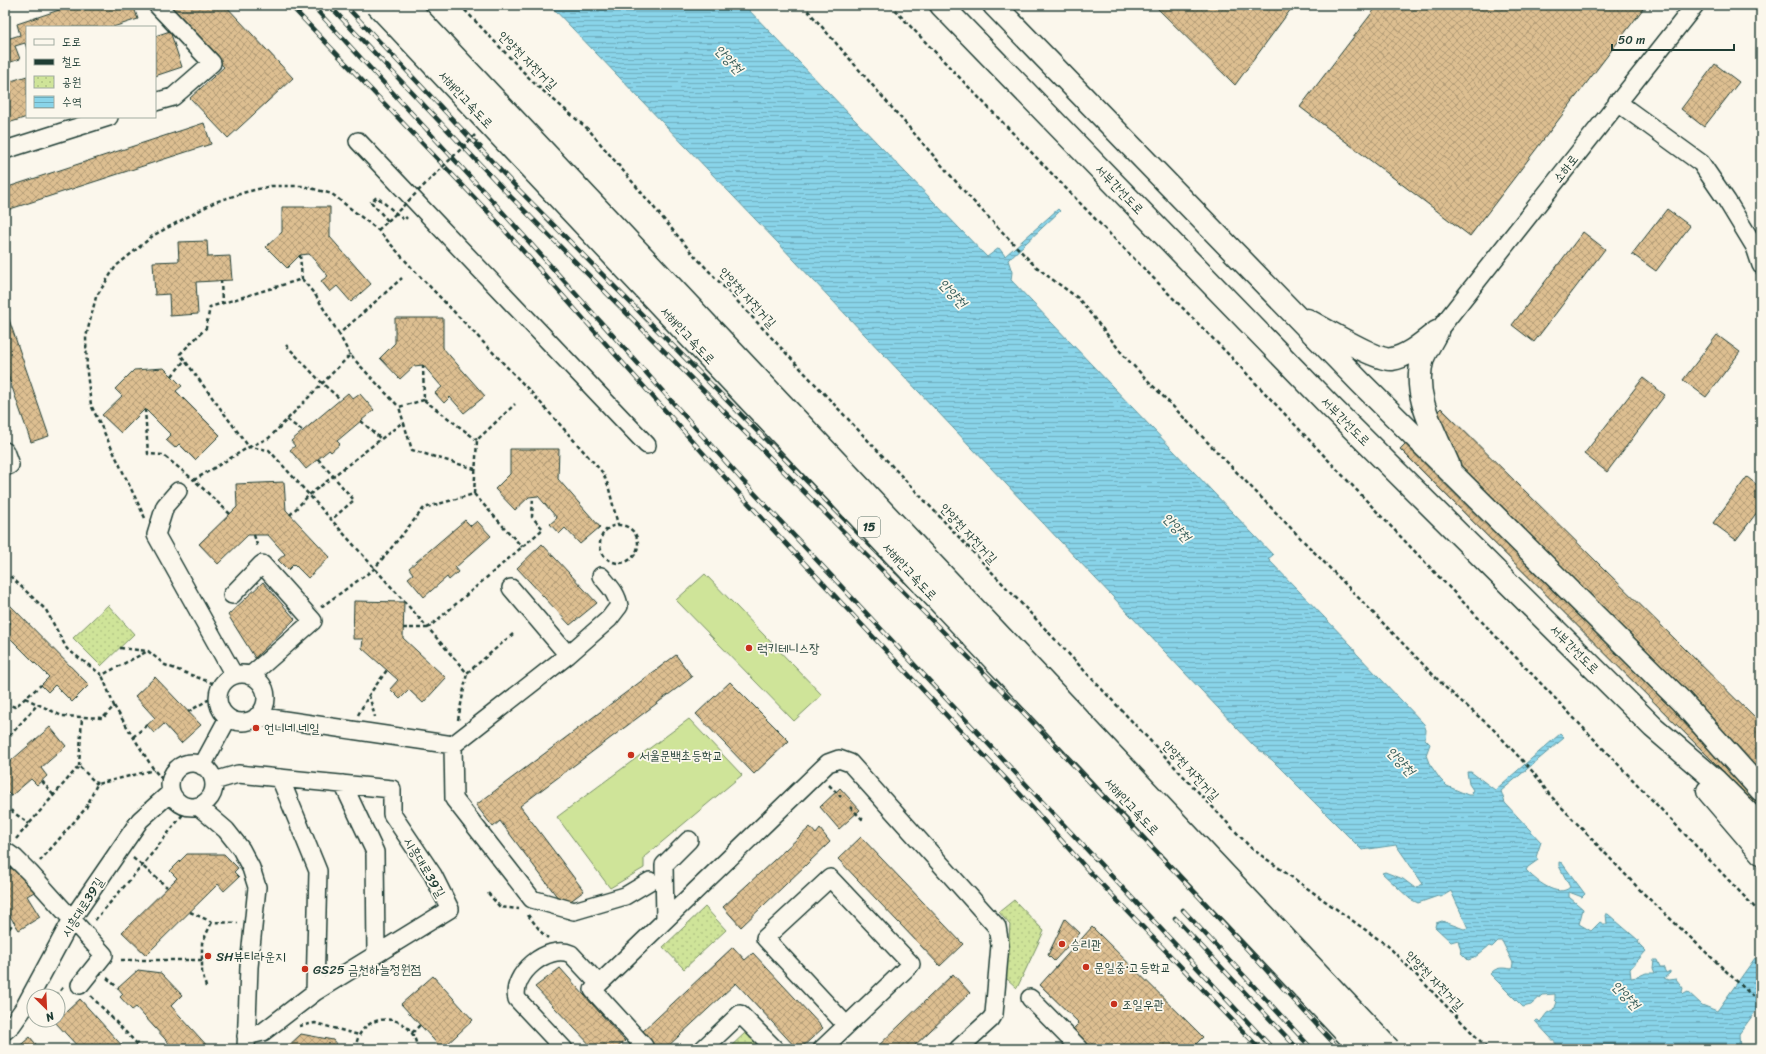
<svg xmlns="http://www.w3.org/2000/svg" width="1766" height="1054" font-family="Sriracha,'Poor Story',sans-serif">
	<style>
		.green { fill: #cfe499; stroke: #779066 }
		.park { fill: url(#park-dots); stroke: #779066 }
		.water { fill: url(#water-rules); stroke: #5f98a1 }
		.building { fill: url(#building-cross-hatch); stroke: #1f3d34 }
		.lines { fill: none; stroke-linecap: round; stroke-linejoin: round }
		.minor-casing { stroke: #1f3d34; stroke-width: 20 }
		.highway-casing { stroke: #1f3d34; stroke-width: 25 }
		.path { stroke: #1f3d34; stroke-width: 2.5; stroke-dasharray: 4 3; stroke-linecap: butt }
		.minor { stroke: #fbf7ec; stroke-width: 17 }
		.highway { stroke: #fbf7ec; stroke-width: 22 }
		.rail-casing { stroke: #1f3d34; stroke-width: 4.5 }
		.rail { stroke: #fbf7ec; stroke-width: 3; stroke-dasharray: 9; stroke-linecap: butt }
		.highway-bridge-casing { stroke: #1f3d34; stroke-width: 25; stroke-linecap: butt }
		.path-bridge { stroke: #1f3d34; stroke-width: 2.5; stroke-dasharray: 4 3; stroke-linecap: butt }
		.highway-bridge { stroke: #fbf7ec; stroke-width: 22 }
		.poi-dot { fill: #c8321e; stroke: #fbf7ec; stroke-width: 1.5 }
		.labels { text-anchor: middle; stroke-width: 3.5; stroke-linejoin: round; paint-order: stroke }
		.shield { fill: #fbf7ec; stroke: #61756b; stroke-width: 1 }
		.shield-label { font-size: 12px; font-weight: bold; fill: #1f3d34 }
		.street-label { font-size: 13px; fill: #1f3d34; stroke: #fbf7ec }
		.poi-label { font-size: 13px; fill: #1f3d34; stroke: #fbf7ec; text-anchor: start }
		.water-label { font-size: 14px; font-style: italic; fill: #345b58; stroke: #fbf7ec }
	</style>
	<defs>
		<pattern id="park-dots" width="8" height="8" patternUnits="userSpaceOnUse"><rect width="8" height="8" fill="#cfe499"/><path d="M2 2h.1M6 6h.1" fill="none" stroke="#b1c484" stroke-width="1.8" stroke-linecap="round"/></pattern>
		<pattern id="water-rules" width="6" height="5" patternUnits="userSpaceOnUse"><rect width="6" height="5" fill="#89d4e9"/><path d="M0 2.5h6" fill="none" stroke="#6fadbe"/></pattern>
		<pattern id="building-cross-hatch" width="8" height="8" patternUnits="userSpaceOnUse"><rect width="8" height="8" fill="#ddbf91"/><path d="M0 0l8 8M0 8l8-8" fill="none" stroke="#b39c77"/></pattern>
	</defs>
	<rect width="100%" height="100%" fill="#fbf7ec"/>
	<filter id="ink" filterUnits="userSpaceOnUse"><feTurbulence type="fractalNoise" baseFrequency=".025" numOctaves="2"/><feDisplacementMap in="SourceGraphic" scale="8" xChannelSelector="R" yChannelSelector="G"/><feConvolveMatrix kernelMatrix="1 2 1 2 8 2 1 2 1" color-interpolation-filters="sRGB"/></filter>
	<g filter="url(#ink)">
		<path class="green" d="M705,574L822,695L794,721L676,600Z
			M689,719L742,775L644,857V868L610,888L557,817Z"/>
		<path class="park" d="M108,605L134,634L101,666L73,638Z
			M1014,900L1044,931L1017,988L1006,978L1010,925L999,912Z
			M705,907L726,930L684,969L663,947Z
			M746,1032L761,1049H728Z"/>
		<path class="water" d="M550,5H744L987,257L999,248L1005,256L1058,209L1060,211L1008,260L1012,272L1011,280L1273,555L1268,559L1352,646L1356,653L1424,724L1426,730L1425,739L1430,744L1426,755L1429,763L1440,779L1447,786L1468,795H1473L1471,793L1473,790L1469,784L1467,772H1471L1495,790L1560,734L1564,738L1501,791L1505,803L1541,842L1536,857L1538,860L1528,867L1526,870C1535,880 1558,899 1570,887L1559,866V862L1562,863L1585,894L1582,897L1569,892V897L1583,909L1579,924L1591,931L1600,922L1603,924H1607L1606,914H1608L1638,940L1639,944L1646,951L1630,969L1631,978L1637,977L1646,973H1655L1653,968L1654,960H1657L1660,967H1663L1666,973L1670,971V973L1664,978L1668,980L1676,979L1683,988L1682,992L1684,994L1688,992L1702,1005L1717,1011L1755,958L1761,965V1004L1739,1034L1740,1049H1561L1535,1021L1538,1020L1540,1022L1547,1013L1554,1010L1557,1002L1555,1000V994L1542,995L1531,1005L1523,1007L1490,974C1497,966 1503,968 1512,969L1513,963L1502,941H1498L1492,947L1489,946L1474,958L1468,960L1460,952L1461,951L1458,940L1451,942L1435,927L1436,923L1442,921L1464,929L1468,928L1451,891L1441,897L1438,896L1418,903L1410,899L1382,873L1385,872L1403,879L1415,888L1423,884L1396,845L1362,850L1272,760L1254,746L778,243Z"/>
		<path class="building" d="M74,5H133L138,19L113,27H27V49L25,43L15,46L20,59L5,64V35L7,39L20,35L17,24Z
			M166,5H225L293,78L228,138L190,98L224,67Z
			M1154,5H1294L1235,85Z
			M1378,5H1646L1470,236L1300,107Z
			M170,31L182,67L155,76V36Z
			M1715,64L1739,82L1704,127L1681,109Z
			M27,76V117L5,124V83Z
			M204,123L211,144L7,210L5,202V188Z
			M282,207H330V237L371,284L351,302L337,286L330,292L321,281L328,276L309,254L300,255L287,268L266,247L282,232Z
			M1667,209L1690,226L1656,271L1632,254Z
			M1583,232L1605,249L1534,342L1512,325Z
			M207,241L208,257L230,256L232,280L196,282L198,314L170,316L169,294L155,295L153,262L179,261L178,242Z
			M5,308L49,436L31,442L5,367Z
			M395,318H443V348L485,396L464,413L450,397L444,403L435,393L442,387L423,365L414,366L400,379L380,358L395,343Z
			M1717,335L1740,352L1706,397L1683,380Z
			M164,368L182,386L176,391L220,435L195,460L179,444L175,448L166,440L171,435L145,409L121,433L102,415L122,396L115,389L134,370Z
			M1643,378L1665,395L1607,472L1584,454Z
			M348,393L353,399L360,394L374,410L337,441L340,444L331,452L329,450L306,469L290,450L295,446L291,441Z
			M1441,408L1761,724V809L1400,449Z
			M510,449H559L558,479L600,527L580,544L565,528L559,534L550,524L557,518L538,496L529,497L515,510L495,489L510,474Z
			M1747,477L1761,488V507L1736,540L1713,523Z
			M284,482L286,510L330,557L308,578L294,564L288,570L278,560L285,554L268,535H248L218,564L199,544L237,507L236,484Z
			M5,507L8,517L5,518Z
			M465,520L471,526L477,521L491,536L455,568L458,572L449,580L447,577L424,597L408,578L413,574L409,568Z
			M542,544L597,603L570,625L517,568Z
			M263,582L295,619L255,658L228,615Z
			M5,600L89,685L72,702L55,685L48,692L41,685L49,677L9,637L5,641V629L11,623L5,617Z
			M354,601L404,602L403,638L446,678L423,703L409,690L400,699L390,689L398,680L362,648L363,639H353Z
			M676,655L692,677L520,806L584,891L564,906L500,821L493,827L476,805Z
			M155,677L201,725L181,743L164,724L154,733L147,725L155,718L135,696Z
			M730,682L789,741L754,774L696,714Z
			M50,727L66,746L41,768L47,776L37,785L31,779L11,796L5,790V766Z
			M840,788L860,810L839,829L820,807Z
			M810,827L816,834L820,829L830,842L741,927L723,907Z
			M861,837L963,944L940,966L838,859Z
			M187,854H224L238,868L234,872L239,877L224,891L218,884L146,955L122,932L177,878L170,871Z
			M5,867L24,872L36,891L27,896L40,917L19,930L5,909Z
			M1065,919L1080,933L1054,961L1048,955Z
			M1092,927L1203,1037L1191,1049H1093L1072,1030L1079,1023L1040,985Z
			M733,947L745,960L753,953L823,1028L800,1049H797L736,983L665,1049H658L642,1032Z
			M560,968L625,1041L616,1049H594L535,987Z
			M138,970L161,973L182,995L171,1006L210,1049H174L136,1007L132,1010L120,997L123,994L118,988Z
			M953,974L970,993L911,1049H875Z
			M433,976L473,1020L442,1049L401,1004Z
			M80,999L125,1049H80L55,1022Z
			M301,1034L333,1040L340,1049H285Z
			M30,1037L40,1049H16Z"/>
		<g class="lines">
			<defs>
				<path id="minor" d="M155,102L173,97L212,63L157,5
					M1617,102L1701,163L1727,201L1755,247L1761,265
					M358,141L647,445
					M5,150L109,117
					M1437,332L1695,5
					M5,451L10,465L5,467
					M178,491L165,506L156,535L234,675
					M511,588L568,655
					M232,595L262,564L313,621L250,676
					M218 698a24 24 0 1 1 48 0a24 24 0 1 1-48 0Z
					M257,716L453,745L568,655L609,619L619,606C617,593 609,586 601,576
					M453,745L454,799L532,899L574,911L625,896L650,881
					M170 785a22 22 0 1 1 44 0a22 22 0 1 1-44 0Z
					M202,766L228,718
					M280,778L318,871L315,992
					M214,781L238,774L392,789V814L433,875L450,909L315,992L263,1032L246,1036
					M343,784L375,852L376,954
					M198,806L226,830L241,849L251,868L257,887L249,967L246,1049
					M5,851L15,858L30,873L104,955L80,985
					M665,919L664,865L689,840
					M599,984L593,990L644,1046L640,1049
					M1030,998L1080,1049
					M5,1031L12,1025L24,1008L72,919L140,820L171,792
					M564,1049L517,999C510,975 548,943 571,954L599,984L828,763L839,759L850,763L997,927L1000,945L994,1014L991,1019L958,1049
					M703,1049L740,1014L775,1049
					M822,1049L911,964L830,878L765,938L846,1025"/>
				<path id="highway" d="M941,5L1330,406L1653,727L1715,780L1761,826
					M994,5L1361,383L1681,701L1761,790
					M1307,320C1322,328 1380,362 1392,359C1409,356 1423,342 1437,332
					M1436,333C1432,341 1426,350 1423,358C1411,395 1435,432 1449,466
					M1708,791L1761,853"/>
			</defs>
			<use href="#minor" class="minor-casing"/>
			<use href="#highway" class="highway-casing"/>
			<path class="path" d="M460,5L534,83L589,130L692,253L1251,848L1388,946L1488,1049
				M803,5L971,199L1032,263L1049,277L1078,298L1125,357L1446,688L1493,729L1533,772L1549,794L1642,892L1761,1004
				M890,5L1103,227L1232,358L1381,516L1761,914
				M475,135L472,138L483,148
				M378,230L388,221L371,202L377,197L404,220L407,217
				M300,255L302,279
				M221,280L222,303
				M339,334L316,296L302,279L210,307L206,328L180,354L249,447L269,438L350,355L399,407
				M286,345L322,383L340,399
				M350,355L339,334L402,278
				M423,365L424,400
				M172,376L184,361
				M424,400L399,407L412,450L475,469
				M424,400L477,440
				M145,409L148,454L163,455L194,480
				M287,420L303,431
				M361,421L381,439
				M318,459L354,500L331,520
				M474,494L477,440L515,404
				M230,514L194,480L249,447L269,450L428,628
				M290,515L309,495L403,422
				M145,518L91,405L87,373L86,337L96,297L116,266L154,235L215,202L246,192L271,186H303L332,194L378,230L412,268L530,391L603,473L608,485L618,525
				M600 544a19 19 0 1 1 38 0a19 19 0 1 1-38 0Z
				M254,535L258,548
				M5,580L10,576L46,610L67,649L102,675L148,651
				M321,607L374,569L424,508L474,494L522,547
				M403,628H427
				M513,634L467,673L428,628L543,529L532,517L533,496
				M120,648L148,651L165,665L220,686
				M369,695L375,717
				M25,698L62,716L103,718L114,706L102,675
				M5,703L15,707L41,685
				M114,706L154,770L162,779
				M188,712L218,694
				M358,715L369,695L387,670
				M458,720L467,673
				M133,737L147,725
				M5,741L38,704
				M79,766L82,717
				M42,781L54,796
				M829,785L841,797
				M5,806L29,824
				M850,807L864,821
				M16,839L79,766L97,784
				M133,858L167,887
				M40,861L86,808L97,784L154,770
				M488,893L500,907L519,909
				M190,912L212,922L238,923
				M528,915L542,933L548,938
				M95,920L142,866L184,813
				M5,934L14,922
				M121,960H202
				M107,978L118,988
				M206,987L202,972V943L212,922
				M56,996L64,986
				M91,996L142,1049
				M299,1026L315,1023L359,1035
				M412,1033L420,1025
				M356,1049C357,1010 414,1009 417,1049"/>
			<use href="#minor" class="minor"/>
			<use href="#highway" class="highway"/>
			<defs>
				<path id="rail" d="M290,5L491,215L736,490L1020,794L1087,869L1260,1049
					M312,5L498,207L743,481L1273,1049
					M329,5L511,197L1017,706L1202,900L1339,1049
					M345,5L518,189L1027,704L1208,893L1352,1049
					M1183,910L1312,1049
					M1175,918L1298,1049"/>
			</defs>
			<use href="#rail" class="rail-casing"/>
			<use href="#rail" class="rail"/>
			<defs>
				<path id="highway-bridge" d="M377,5L1361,1049
					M406,5L1389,1049"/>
			</defs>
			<use href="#highway-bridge" class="highway-bridge-casing"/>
			<path class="path-bridge" d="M388,221L472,138"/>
			<use href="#highway-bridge" class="highway-bridge"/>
		</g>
	</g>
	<g class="poi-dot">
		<circle cx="749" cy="648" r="4"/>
		<circle cx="256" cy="728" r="4"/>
		<circle cx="631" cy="755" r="4"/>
		<circle cx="1062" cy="944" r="4"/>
		<circle cx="208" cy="956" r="4"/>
		<circle cx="1086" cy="967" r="4"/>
		<circle cx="305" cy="969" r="4"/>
		<circle cx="1114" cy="1004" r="4"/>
	</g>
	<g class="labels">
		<rect class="shield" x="858" y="517" width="22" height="20" rx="3"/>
		<g class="shield-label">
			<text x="869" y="531">15</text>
		</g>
		<g class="street-label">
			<text transform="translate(528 60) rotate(45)" y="5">안양천 자전거길</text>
			<text transform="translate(466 99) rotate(47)" y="5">서해안고속도로</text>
			<text transform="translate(1565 168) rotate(-52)" y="5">소하로</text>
			<text transform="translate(1120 189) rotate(46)" y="5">서부간선도로</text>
			<text transform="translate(748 297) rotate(47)" y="5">안양천 자전거길</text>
			<text transform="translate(688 335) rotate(47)" y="5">서해안고속도로</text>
			<text transform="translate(1346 421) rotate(45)" y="5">서부간선도로</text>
			<text transform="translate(969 533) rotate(47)" y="5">안양천 자전거길</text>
			<text transform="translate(910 571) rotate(47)" y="5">서해안고속도로</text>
			<text transform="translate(1575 649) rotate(45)" y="5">서부간선도로</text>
			<text transform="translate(1191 770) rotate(47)" y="5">안양천 자전거길</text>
			<text transform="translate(1132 806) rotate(47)" y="5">서해안고속도로</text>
			<text transform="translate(425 867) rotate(59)" y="5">시흥대로39길</text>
			<text transform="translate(82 907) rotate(-58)" y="5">시흥대로39길</text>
			<text transform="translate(1435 980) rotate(46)" y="5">안양천 자전거길</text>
		</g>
		<g class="poi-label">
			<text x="757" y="653">럭키테니스장</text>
			<text x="264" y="733">언니네 네일</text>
			<text x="639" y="760">서울문백초등학교</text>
			<text x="1070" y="949">승리관</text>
			<text x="216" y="961">SH뷰티라운지</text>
			<text x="1094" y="972">문일중·고등학교</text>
			<text x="313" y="974">GS25 금천하늘정원점</text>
			<text x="1122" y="1009">조일우관</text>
		</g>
		<g class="water-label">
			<text transform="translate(729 59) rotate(46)" y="5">안양천</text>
			<text transform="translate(953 293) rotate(46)" y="5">안양천</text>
			<text transform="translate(1177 527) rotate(46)" y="5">안양천</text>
			<text transform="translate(1401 761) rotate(46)" y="5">안양천</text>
			<text transform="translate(1626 995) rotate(46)" y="5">안양천</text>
		</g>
	</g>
	<rect width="1766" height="1054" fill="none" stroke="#fbf7ec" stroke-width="20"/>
	<rect x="10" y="10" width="1746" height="1034" fill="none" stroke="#1f3d34" stroke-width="1.5" filter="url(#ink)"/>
	<rect x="26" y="26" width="130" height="92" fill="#fbf7ec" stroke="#a3ada2"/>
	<rect x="34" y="39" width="20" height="6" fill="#fbf7ec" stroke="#a3ada2"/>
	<text x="62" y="46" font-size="12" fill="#1f3d34">도로</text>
	<rect x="34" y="59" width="20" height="6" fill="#1f3d34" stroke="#a3ada2"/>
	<text x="62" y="66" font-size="12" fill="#1f3d34">철도</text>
	<rect x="34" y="76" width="20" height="12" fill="url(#park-dots)" stroke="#a3ada2"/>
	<text x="62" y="86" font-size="12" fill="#1f3d34">공원</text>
	<rect x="34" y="96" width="20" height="12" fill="url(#water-rules)" stroke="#a3ada2"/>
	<text x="62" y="106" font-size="12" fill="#1f3d34">수역</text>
	<g transform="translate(46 1008) rotate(156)"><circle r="19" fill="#fbf7ec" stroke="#a3ada2"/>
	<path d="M0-3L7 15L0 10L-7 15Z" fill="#c8321e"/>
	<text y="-6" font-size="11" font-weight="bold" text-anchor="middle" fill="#1f3d34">N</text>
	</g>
	<path d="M1612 44v6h122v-6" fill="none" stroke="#1f3d34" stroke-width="2"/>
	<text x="1618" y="44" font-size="12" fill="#1f3d34" stroke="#fbf7ec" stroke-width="3" paint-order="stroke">50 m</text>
</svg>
